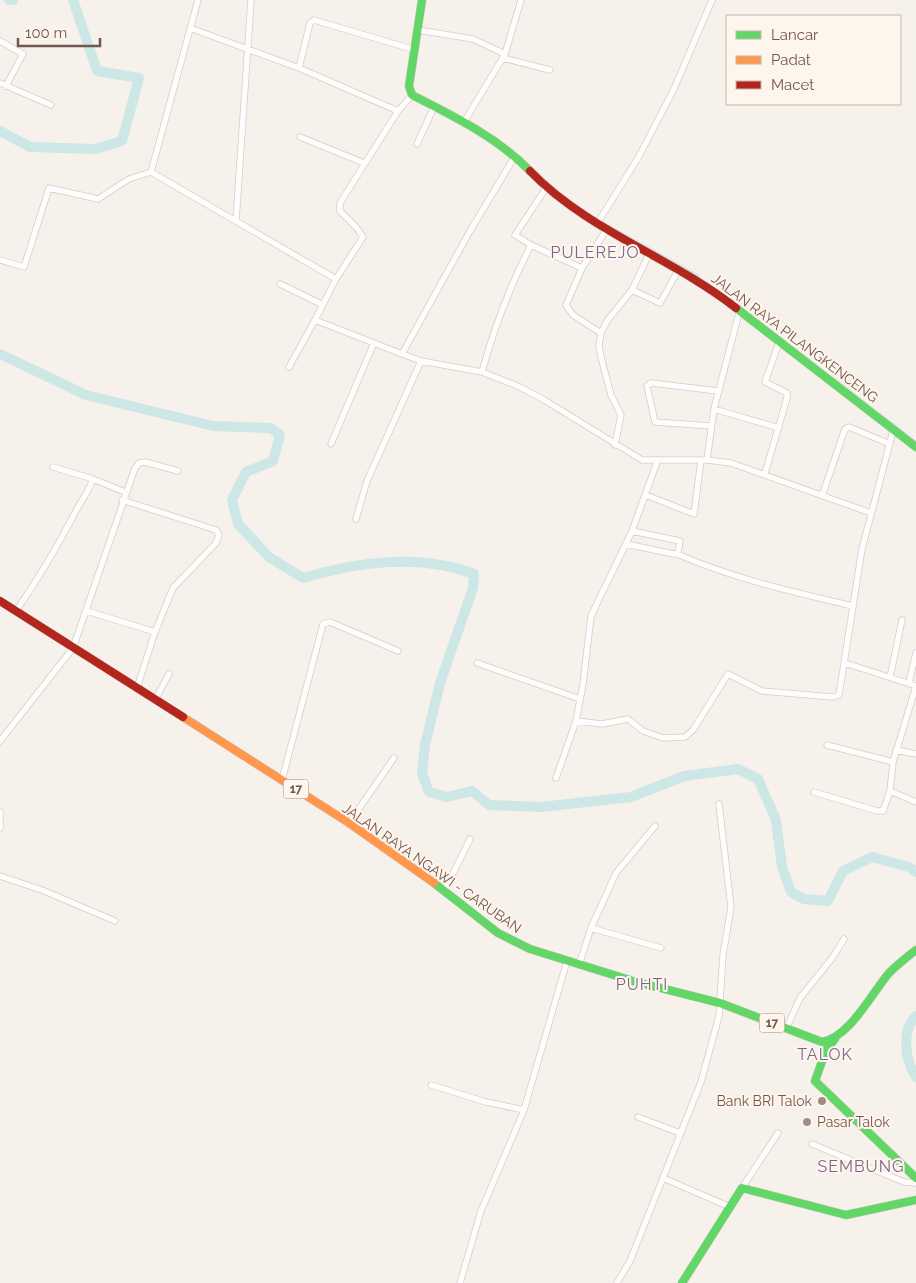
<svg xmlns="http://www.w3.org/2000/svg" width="916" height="1283" font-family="Raleway,sans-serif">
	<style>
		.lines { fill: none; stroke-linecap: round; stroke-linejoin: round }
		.stream { stroke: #cde6e6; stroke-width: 2 }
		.river { stroke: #cde6e6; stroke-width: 10 }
		.street-casing { stroke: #d4cdc8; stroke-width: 7 }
		.fast-casing { stroke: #d5ccc8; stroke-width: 9 }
		.slow-casing { stroke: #d5ccc8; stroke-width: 9 }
		.jam-casing { stroke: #d5ccc8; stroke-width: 9 }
		.street { stroke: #fefdfc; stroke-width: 5.5 }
		.fast { stroke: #63d668; stroke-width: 8 }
		.slow { stroke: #ff974d; stroke-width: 8 }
		.jam { stroke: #b3261e; stroke-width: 8 }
		.poi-dot { fill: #a18d84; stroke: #fef5ec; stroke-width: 2 }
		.labels { text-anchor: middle; stroke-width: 4; stroke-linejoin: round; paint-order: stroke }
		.shield { fill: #fef5ec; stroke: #9d867c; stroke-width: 1 }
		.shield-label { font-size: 12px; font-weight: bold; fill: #73574c }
		.street-label { font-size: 14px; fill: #73574c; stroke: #fef5ec }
		.poi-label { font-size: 14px; fill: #73574c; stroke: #fef5ec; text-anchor: end }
		.quarter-label { font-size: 16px; letter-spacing: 1px; fill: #7d648f; stroke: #fef5ec }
	</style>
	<rect width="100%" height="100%" fill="#f6f1eb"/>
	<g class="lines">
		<path class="stream" d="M605,224L699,276
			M725,295L916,442"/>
		<path class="river" d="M9,0H13
			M0,131L30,147L95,149L122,141L139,78L97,71L73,0
			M0,354L86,395L213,426L271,428L280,435L273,461L246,472L232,500L238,524L269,557L303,578C358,562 419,553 474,574L473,588L440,683L425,745L422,773L429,792L447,797L472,791L489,805L541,807L631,797L684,776L738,769L758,779L776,820L782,867L791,892L804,899L828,901L843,871L872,857L909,867L916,872
			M916,1016C901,1031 905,1060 916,1077"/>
		<defs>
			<path id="street" d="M198,0L151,172L336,279
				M190,28L299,68L398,111
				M418,30L473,39L505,54
				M0,41L23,54L6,86
				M503,58L550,70
				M299,68L310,23L314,20L415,50
				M0,83L51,105
				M412,95L398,111L340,203V211L356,227L363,237L336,279L315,320L402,354L421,361L482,372L520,387L546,401L642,460H707L731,463L871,513
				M464,122L505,54L521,0
				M300,137L364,163
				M417,144L434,107
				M546,188L515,235L531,245L582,268
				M236,221L251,0
				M597,224L638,158L674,89L712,0
				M0,260L24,267L49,188L98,199L129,179L151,172
				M280,284L323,305
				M632,290L660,303L679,269
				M601,333L573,315L566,305L582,268L607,229
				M402,354L470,231L515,156
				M289,367L315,320
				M482,372C494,328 510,286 531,245
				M714,409L779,428
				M711,426L655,422L647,386L651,383L718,391
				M331,444L373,345
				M615,445L621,415L611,395L601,357L599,346L601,333L607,321L632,290L649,254
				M707,460L714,409L740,309
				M53,467L93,479L125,492
				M765,473L787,398V393L765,382L780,340
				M646,495L694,514L701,460
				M822,496L845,429L849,427L890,444
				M122,500L216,530L219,535L216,543L173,588L155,632L137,688
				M356,519L367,481L421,361
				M626,544L674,554L678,552L680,541L632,531
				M677,554C735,579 792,592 853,606
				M16,611C39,578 59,544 77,509C83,498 89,491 93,479
				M87,611L155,632
				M477,663L580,699
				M845,663L916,686
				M890,677L902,620
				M909,683L916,653
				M156,698L169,674
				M576,721L602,724L628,719L643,731L663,738L685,737L693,730L728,674L762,691L833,697L839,695L862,549L893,431
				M0,741L73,648L135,468L139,463L145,462L178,471
				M827,745L893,762
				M896,750L916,754
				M556,778L576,721L583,684L591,616L632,531L657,462
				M282,780L323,624L330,622L398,651
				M890,791L916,802
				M814,792L877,811H883L890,791L893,762L916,686
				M0,812V828
				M349,823L394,758
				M0,876L42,890L115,921
				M445,890L470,839
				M591,928L661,948
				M579,965L591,928L616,873L655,826
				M786,1029L800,998L833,957L844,939
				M431,1085L486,1102L524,1110
				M638,1117L680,1133
				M812,1144L904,1182L916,1183
				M663,1178L730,1207
				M742,1188L778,1133
				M460,1283L481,1211L524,1110L567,961
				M617,1283L630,1261L701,1082L719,1016L723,955L731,907L719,804"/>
			<path id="fast" d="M422,0L409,86L412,95C453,116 497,137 530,171
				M736,308L916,447
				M434,883L498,933L530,949L633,981L720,1003L822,1042C849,1038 872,993 889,973C897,965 907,957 916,950
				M835,1039L826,1050L815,1081L916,1178
				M682,1283L742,1188L846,1215L916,1200"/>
			<path id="slow" d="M183,717L349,823L434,883"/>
			<path id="jam" d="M530,171C588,231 671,257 736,308
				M0,601L183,717"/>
		</defs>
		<use href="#street" class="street-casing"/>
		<use href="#fast" class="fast-casing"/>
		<use href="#slow" class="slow-casing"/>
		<use href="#jam" class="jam-casing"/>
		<use href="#street" class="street"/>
		<use href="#fast" class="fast"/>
		<use href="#slow" class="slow"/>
		<use href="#jam" class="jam"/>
	</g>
	<g class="poi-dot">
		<circle cx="822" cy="1101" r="5"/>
		<circle cx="807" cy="1122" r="5"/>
	</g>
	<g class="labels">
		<g class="shield">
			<rect x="283.5" y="779.5" width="25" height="19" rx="4"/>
			<rect x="759.5" y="1013.5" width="25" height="19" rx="4"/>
		</g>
		<g class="shield-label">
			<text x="296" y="793">17</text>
			<text x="772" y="1027">17</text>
		</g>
		<g class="street-label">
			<text transform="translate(795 338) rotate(37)" y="5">JALAN RAYA PILANGKENCENG</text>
			<text transform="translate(432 868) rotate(35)" y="5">JALAN RAYA NGAWI - CARUBAN</text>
		</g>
		<g class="poi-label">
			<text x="812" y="1106">Bank BRI Talok</text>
			<text x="817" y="1127" text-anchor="start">Pasar Talok</text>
		</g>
		<g class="quarter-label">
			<text x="595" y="258">PULEREJO</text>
			<text x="642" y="990">PUHTI</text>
			<text x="825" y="1060">TALOK</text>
			<text x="861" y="1172">SEMBUNG</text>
		</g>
	</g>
	<rect x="726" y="15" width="175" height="90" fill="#fef5ec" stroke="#c6b6ac"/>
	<rect x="736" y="31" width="25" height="8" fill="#63d668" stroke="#c6b6ac"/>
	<text x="771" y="40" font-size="15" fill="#73574c">Lancar</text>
	<rect x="736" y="56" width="25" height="8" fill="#ff974d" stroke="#c6b6ac"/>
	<text x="771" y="65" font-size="15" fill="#73574c">Padat</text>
	<rect x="736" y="81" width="25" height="8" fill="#b3261e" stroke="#c6b6ac"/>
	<text x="771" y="90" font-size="15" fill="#73574c">Macet</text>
	<path d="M18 38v8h82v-8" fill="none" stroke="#73574c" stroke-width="2.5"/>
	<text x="25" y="38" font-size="15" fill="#73574c" stroke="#fef5ec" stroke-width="4" paint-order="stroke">100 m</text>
</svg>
